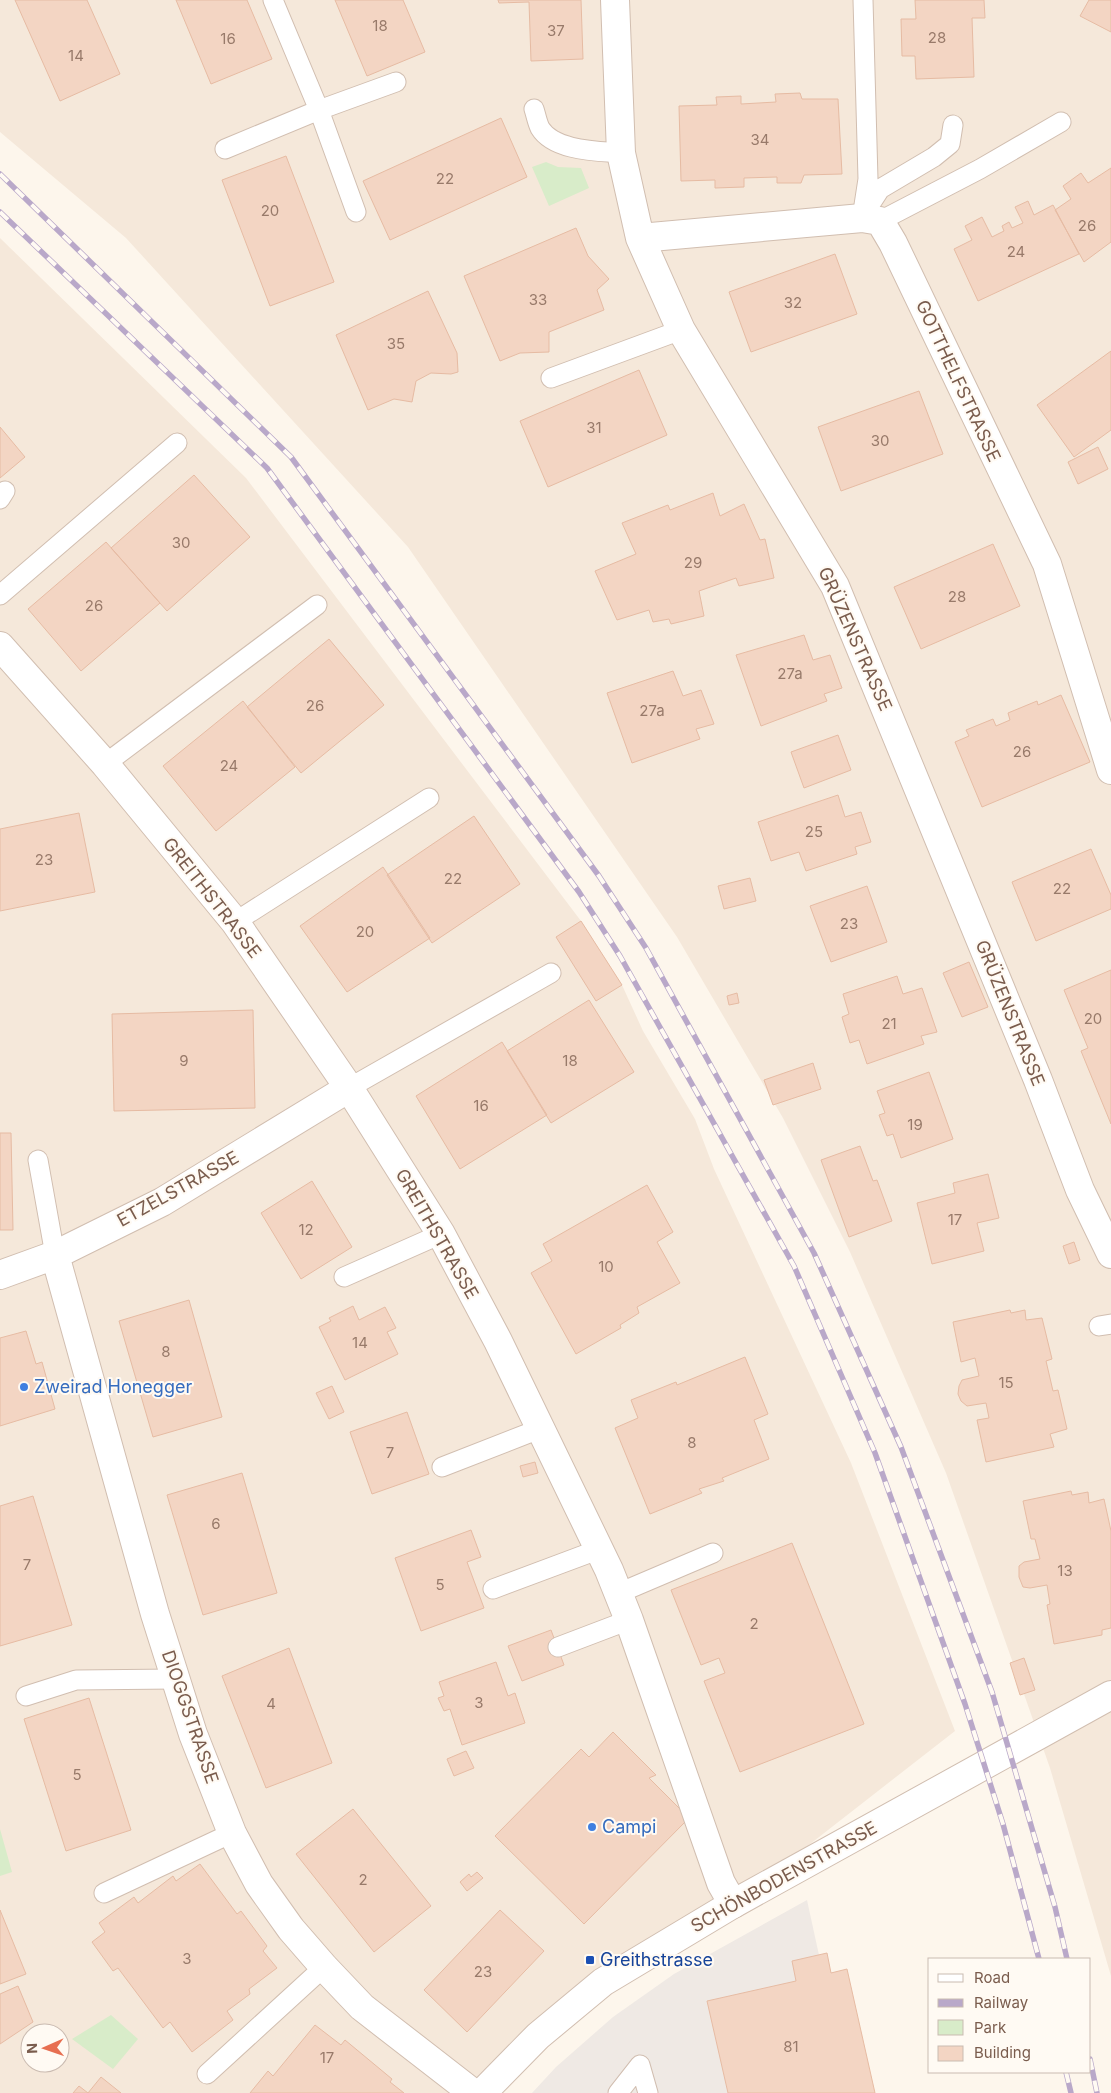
<svg xmlns="http://www.w3.org/2000/svg" width="1111" height="2093" font-family="Inter,sans-serif">
	<style>
		.residential { fill: #f5e8da; fill-rule: evenodd }
		.industrial { fill: #efe9e4 }
		.green { fill: #d8ecc9 }
		.building { fill: #f3d5c3; stroke: #e6bba3 }
		.lines { fill: none; stroke-linecap: round; stroke-linejoin: round }
		.service-casing { stroke: #d1beb0; stroke-width: 21 }
		.minor-casing { stroke: #d1beb0; stroke-width: 30 }
		.tertiary-casing { stroke: #d1beb0; stroke-width: 30 }
		.service { stroke: #fff; stroke-width: 19 }
		.minor { stroke: #fff; stroke-width: 28 }
		.tertiary { stroke: #fff; stroke-width: 28 }
		.rail-casing { stroke: #b9a8c9; stroke-width: 5.5 }
		.rail { stroke: #fffaf3; stroke-width: 4; stroke-dasharray: 11; stroke-linecap: butt }
		.shop-dot { fill: #3f7fe0; stroke: #fffaf3; stroke-width: 2 }
		.transit-dot { fill: #1a4fb4; stroke: #fffaf3; stroke-width: 2 }
		.labels { text-anchor: middle; stroke-width: 4; stroke-linejoin: round; paint-order: stroke }
		.number-label { font-size: 15px; fill: #987a6a }
		.street-label { font-size: 18px; fill: #7a5c4d; stroke: #fffaf3 }
		.shop-label { font-size: 18px; fill: #366cbe; stroke: #fffaf3; text-anchor: start }
		.transit-label { font-size: 18px; fill: #164399; stroke: #fffaf3; text-anchor: start }
	</style>
	<rect width="100%" height="100%" fill="#fdf6ec"/>
	<path class="residential" d="M0,0H1111V1976L1050,1768L946,1473L850,1252L783,1118L677,937L408,547L126,238L0,132Z
		M0,238L246,478L581,921L622,985L643,1031L695,1119L714,1169L851,1463L955,1731L733,1904L634,1963L482,2093H0ZM30,2033H60V2063H30Z"/>
	<path class="industrial" d="M807,1900L849,2093H532L556,2067L613,2017L674,1974Z"/>
	<path class="green" d="M546,162L558,167L581,168L589,188L549,206L532,167Z
		M0,1829L12,1872L0,1876Z
		M111,2015L138,2039L113,2069L72,2039Z"/>
	<path class="building" d="M15,0H87L120,74L60,101Z
		M176,0H247L272,59L211,84Z
		M335,0H403L425,52L367,76Z
		M498,0H581L583,59L531,61L529,2L499,3Z
		M915,0H984L985,18H972L974,77L916,79L915,56H902L901,19H916Z
		M1089,0H1111V32L1080,16Z
		M800,93L802,99H838L842,174L804,175L801,183H777V177L744,178V187L715,188V180L681,181L679,106L717,105L716,97L741,96V104L776,102L775,94Z
		M501,118L527,177L390,240L363,181Z
		M286,156L334,282L270,306L222,180Z
		M1111,168V242L1084,262L1055,210L1071,199L1063,186L1081,173L1088,183Z
		M1028,201L1034,215L1053,205L1079,254L978,301L954,249L972,240L965,226L982,217L992,237L1004,231L1002,226L1009,222L1012,228L1023,223L1015,207Z
		M576,228L588,256L609,279L597,290L604,310L549,332V352L520,353L500,361L464,276Z
		M835,254L857,314L751,352L729,292Z
		M428,291L457,353L458,372L451,374L431,373L416,381L412,402L394,399L368,410L336,335Z
		M1111,351V430L1074,457L1037,405Z
		M639,370L667,435L548,487L520,421Z
		M919,391L943,454L841,491L818,427Z
		M0,427L25,457L0,478Z
		M1098,447L1108,469L1078,484L1068,462Z
		M194,475L250,537L167,611L111,548Z
		M713,493L720,516L744,504L760,540L765,539L774,578L739,586L736,578L699,591L704,616L671,624L669,619L653,622L649,610L617,620L595,571L636,554L622,523L668,505L670,510Z
		M106,542L160,603L81,671L28,609Z
		M993,544L1020,606L921,649L894,587Z
		M804,635L813,660L830,655L842,688L824,694L827,701L761,726L736,655Z
		M329,639L384,705L301,773L247,707Z
		M673,671L683,696L701,690L714,724L696,729L700,739L632,763L607,693Z
		M1061,695L1090,762L982,807L955,742L969,736L966,730L993,719L996,726L1010,720L1008,713L1037,701L1038,705Z
		M243,701L295,767L216,831L163,766Z
		M838,735L851,770L804,788L791,752Z
		M838,795L845,817L861,812L871,842L855,847L857,854L806,871L799,852L771,861L758,822Z
		M79,813L95,892L0,911V829Z
		M474,816L520,884L432,943L387,875Z
		M1091,849L1111,895V909L1036,941L1012,882Z
		M383,867L430,938L347,992L300,926Z
		M750,878L756,901L724,909L718,886Z
		M867,886L887,942L831,962L810,906Z
		M581,921L622,985L596,1001L556,937Z
		M969,962L988,1007L962,1017L943,973Z
		M1111,970V1124L1081,1051L1088,1048L1064,990Z
		M897,976L903,994L922,988L937,1032L921,1036L924,1044L867,1064L859,1040L850,1043L842,1017L849,1014L843,994Z
		M737,993L739,1003L729,1005L727,996Z
		M589,1000L634,1072L551,1123L507,1051Z
		M253,1010L255,1108L114,1111L112,1014Z
		M502,1042L547,1115L460,1169L416,1096Z
		M813,1063L821,1089L773,1105L764,1080Z
		M929,1072L953,1139L901,1158L893,1134L887,1136L879,1115L885,1113L877,1091Z
		M0,1133H11L13,1230H0Z
		M860,1146L873,1181L877,1180L892,1221L849,1237L821,1160Z
		M988,1174L999,1218L977,1223L984,1251L932,1264L917,1203L955,1193L953,1183Z
		M312,1181L352,1247L301,1279L261,1213Z
		M647,1185L673,1232L657,1242L680,1283L637,1307L639,1313L620,1325L621,1328L576,1354L531,1273L552,1261L543,1244Z
		M1074,1242L1080,1260L1069,1264L1063,1246Z
		M189,1300L222,1417L153,1437L119,1321Z
		M353,1306L359,1320L385,1307L396,1328L387,1332L398,1354L345,1380L319,1327L331,1321L329,1318Z
		M1010,1310L1011,1313L1025,1310L1026,1320L1042,1318L1052,1359L1046,1361L1053,1391L1058,1390L1067,1429L1050,1434L1054,1447L986,1462L977,1420L989,1418L986,1403L967,1406L961,1401L958,1394L959,1386L962,1380L979,1376L975,1358L961,1362L953,1322Z
		M26,1331L36,1364L42,1362L55,1409L0,1426V1338Z
		M745,1357L768,1414L754,1420L769,1459L722,1478L724,1481L699,1489L702,1493L650,1514L615,1428L638,1418L631,1400L676,1382L677,1385Z
		M332,1386L344,1412L329,1419L316,1393Z
		M407,1412L429,1474L372,1494L350,1432Z
		M535,1462L538,1473L523,1477L520,1466Z
		M242,1473L277,1593L203,1615L167,1495Z
		M1071,1491L1072,1495L1088,1492L1089,1503L1104,1499L1111,1531V1628L1102,1630V1635L1054,1644L1047,1605L1050,1604L1047,1585L1030,1588L1023,1587L1019,1577V1566L1024,1562L1040,1559L1035,1539H1031L1023,1501Z
		M33,1496L72,1625L0,1646V1506Z
		M471,1530L481,1557L467,1562L484,1608L421,1631L395,1558Z
		M792,1543L864,1724L740,1772L704,1681L725,1673L719,1658L701,1665L671,1590Z
		M551,1630L564,1665L522,1681L508,1646Z
		M289,1648L332,1763L266,1788L222,1676Z
		M1024,1658L1035,1690L1020,1695L1010,1663Z
		M496,1662L508,1696L515,1693L525,1723L462,1745L450,1709L444,1711L438,1698L444,1696L439,1682Z
		M89,1698L131,1830L66,1851L24,1719Z
		M613,1732L656,1775L649,1778L689,1818L584,1924L495,1836L581,1749L589,1757Z
		M466,1751L474,1768L454,1776L447,1759Z
		M353,1809L431,1906L374,1952L296,1854Z
		M200,1864L237,1914L241,1911L267,1946L263,1951L277,1968L249,1989L250,1994L227,2011L233,2020L192,2052L170,2022L163,2028L118,1968L113,1971L92,1942L105,1932L99,1923L134,1897L138,1903L173,1876L176,1881Z
		M477,1872L483,1878L467,1891L460,1882L469,1874L471,1877Z
		M0,1910L26,1974L0,1984Z
		M500,1910L544,1951L467,2032L424,1990Z
		M827,1953L831,1973L847,1969L875,2093H728L707,2001L796,1981L792,1961Z
		M18,1986L33,2022L0,2044V1994Z
		M315,2025L341,2045L345,2040L392,2079L390,2082L404,2093H250L268,2071L273,2076Z
		M101,2077L121,2093H73L79,2086L88,2093Z"/>
	<g class="lines">
		<defs>
			<path id="service" d="M273,0L319,110L356,212
				M534,109C536,115 537,122 540,128C554,151 597,151 621,153
				M225,149L319,110L396,82
				M867,209L880,189L934,157L950,144L953,125
				M862,218L868,179L863,0
				M880,221L980,169L1061,122
				M551,378L681,330
				M0,499L5,491
				M0,595L177,443
				M105,764L317,605
				M235,922L429,798
				M349,1088L551,973
				M38,1160L55,1255
				M344,1277L441,1234
				M1099,1326L1111,1324
				M442,1467L542,1428
				M493,1589L600,1549
				M619,1593L713,1553
				M558,1647L629,1620
				M26,1696L76,1680L175,1679
				M104,1893L232,1833
				M207,2074L324,1967
				M618,2093L640,2065L648,2093"/>
			<path id="minor" d="M615,0L621,153L640,238L681,330L835,586L1038,1080L1080,1190L1111,1254
				M640,238L862,218L880,221L893,243L1047,564L1111,770
				M0,646L105,764L235,922L349,1088L441,1234L498,1341L609,1570L629,1620L721,1883L733,1904
				M55,1255L155,1614L193,1734L232,1833L259,1884L291,1929L324,1967L362,2007L473,2093
				M0,1275L55,1255L162,1202L349,1088"/>
			<path id="tertiary" d="M482,2093L538,2036L603,1982L733,1904L1111,1695"/>
		</defs>
		<use href="#service" class="service-casing"/>
		<use href="#minor" class="minor-casing"/>
		<use href="#tertiary" class="tertiary-casing"/>
		<use href="#service" class="service"/>
		<use href="#minor" class="minor"/>
		<use href="#tertiary" class="tertiary"/>
		<defs>
			<path id="rail" d="M0,174L291,457L599,876L646,948L814,1253L901,1447L992,1692L1055,1907L1067,1959
				M0,212L267,468L579,892L620,956L794,1266L875,1453L965,1704L1003,1824L1039,1959
				M1090,2059L1097,2093
				M1066,2072L1071,2093"/>
		</defs>
		<use href="#rail" class="rail-casing"/>
		<use href="#rail" class="rail"/>
	</g>
	<g class="shop-dot">
		<circle cx="24" cy="1387" r="5"/>
		<circle cx="592" cy="1827" r="5"/>
	</g>
	<rect class="transit-dot" x="585" y="1955" width="10" height="10" rx="2.5"/>
	<g class="labels">
		<g class="number-label">
			<text x="380" y="31">18</text>
			<text x="556" y="36">37</text>
			<text x="937" y="43">28</text>
			<text x="228" y="44">16</text>
			<text x="76" y="61">14</text>
			<text x="760" y="145">34</text>
			<text x="445" y="184">22</text>
			<text x="270" y="216">20</text>
			<text x="1087" y="231">26</text>
			<text x="1016" y="257">24</text>
			<text x="538" y="305">33</text>
			<text x="793" y="308">32</text>
			<text x="396" y="349">35</text>
			<text x="594" y="433">31</text>
			<text x="880" y="446">30</text>
			<text x="181" y="548">30</text>
			<text x="693" y="568">29</text>
			<text x="957" y="602">28</text>
			<text x="94" y="611">26</text>
			<text x="790" y="679">27a</text>
			<text x="315" y="711">26</text>
			<text x="652" y="716">27a</text>
			<text x="1022" y="757">26</text>
			<text x="229" y="771">24</text>
			<text x="814" y="837">25</text>
			<text x="44" y="865">23</text>
			<text x="453" y="884">22</text>
			<text x="1062" y="894">22</text>
			<text x="849" y="929">23</text>
			<text x="365" y="937">20</text>
			<text x="1093" y="1024">20</text>
			<text x="889" y="1029">21</text>
			<text x="184" y="1066">9</text>
			<text x="570" y="1066">18</text>
			<text x="481" y="1111">16</text>
			<text x="915" y="1130">19</text>
			<text x="955" y="1225">17</text>
			<text x="306" y="1235">12</text>
			<text x="606" y="1272">10</text>
			<text x="360" y="1348">14</text>
			<text x="166" y="1357">8</text>
			<text x="1006" y="1388">15</text>
			<text x="692" y="1448">8</text>
			<text x="390" y="1458">7</text>
			<text x="216" y="1529">6</text>
			<text x="27" y="1570">7</text>
			<text x="1065" y="1576">13</text>
			<text x="440" y="1590">5</text>
			<text x="754" y="1629">2</text>
			<text x="479" y="1708">3</text>
			<text x="271" y="1709">4</text>
			<text x="77" y="1780">5</text>
			<text x="363" y="1885">2</text>
			<text x="187" y="1964">3</text>
			<text x="483" y="1977">23</text>
			<text x="791" y="2052">81</text>
			<text x="327" y="2063">17</text>
		</g>
		<g class="street-label">
			<text transform="translate(958 381) rotate(65)" y="6">GOTTHELFSTRASSE</text>
			<text transform="translate(855 639) rotate(66)" y="6">GRÜZENSTRASSE</text>
			<text transform="translate(212 898) rotate(52)" y="6">GREITHSTRASSE</text>
			<text transform="translate(1010 1013) rotate(68)" y="6">GRÜZENSTRASSE</text>
			<text transform="translate(178 1189) rotate(-29)" y="6">ETZELSTRASSE</text>
			<text transform="translate(437 1234) rotate(60)" y="6">GREITHSTRASSE</text>
			<text transform="translate(190 1717) rotate(71)" y="6">DIOGGSTRASSE</text>
			<text transform="translate(784 1877) rotate(-29)" y="6">SCHÖNBODENSTRASSE</text>
		</g>
		<g class="shop-label">
			<text x="34" y="1393">Zweirad Honegger</text>
			<text x="602" y="1833">Campi</text>
		</g>
		<g class="transit-label">
			<text x="600" y="1966">Greithstrasse</text>
		</g>
	</g>
	<rect x="928" y="1958" width="162" height="115" fill="#fffaf3" stroke="#cabbb1"/>
	<rect x="938" y="1974" width="25" height="8" fill="#ffffff" stroke="#cabbb1"/>
	<text x="974" y="1983" font-size="15" fill="#7a5c4d">Road</text>
	<rect x="938" y="1999" width="25" height="8" fill="#b9a8c9" stroke="#cabbb1"/>
	<text x="974" y="2008" font-size="15" fill="#7a5c4d">Railway</text>
	<rect x="938" y="2020" width="25" height="15" fill="#d8ecc9" stroke="#cabbb1"/>
	<text x="974" y="2033" font-size="15" fill="#7a5c4d">Park</text>
	<rect x="938" y="2046" width="25" height="15" fill="#f3d5c3" stroke="#cabbb1"/>
	<text x="974" y="2058" font-size="15" fill="#7a5c4d">Building</text>
	<g transform="translate(45 2048) rotate(268)"><circle r="24" fill="#fffaf3" stroke="#cabbb1"/>
	<path d="M0-4L9 19L0 12L-9 19Z" fill="#e76f51"/>
	<text y="-8" font-size="14" font-weight="bold" text-anchor="middle" fill="#7a5c4d">N</text>
	</g>
</svg>
